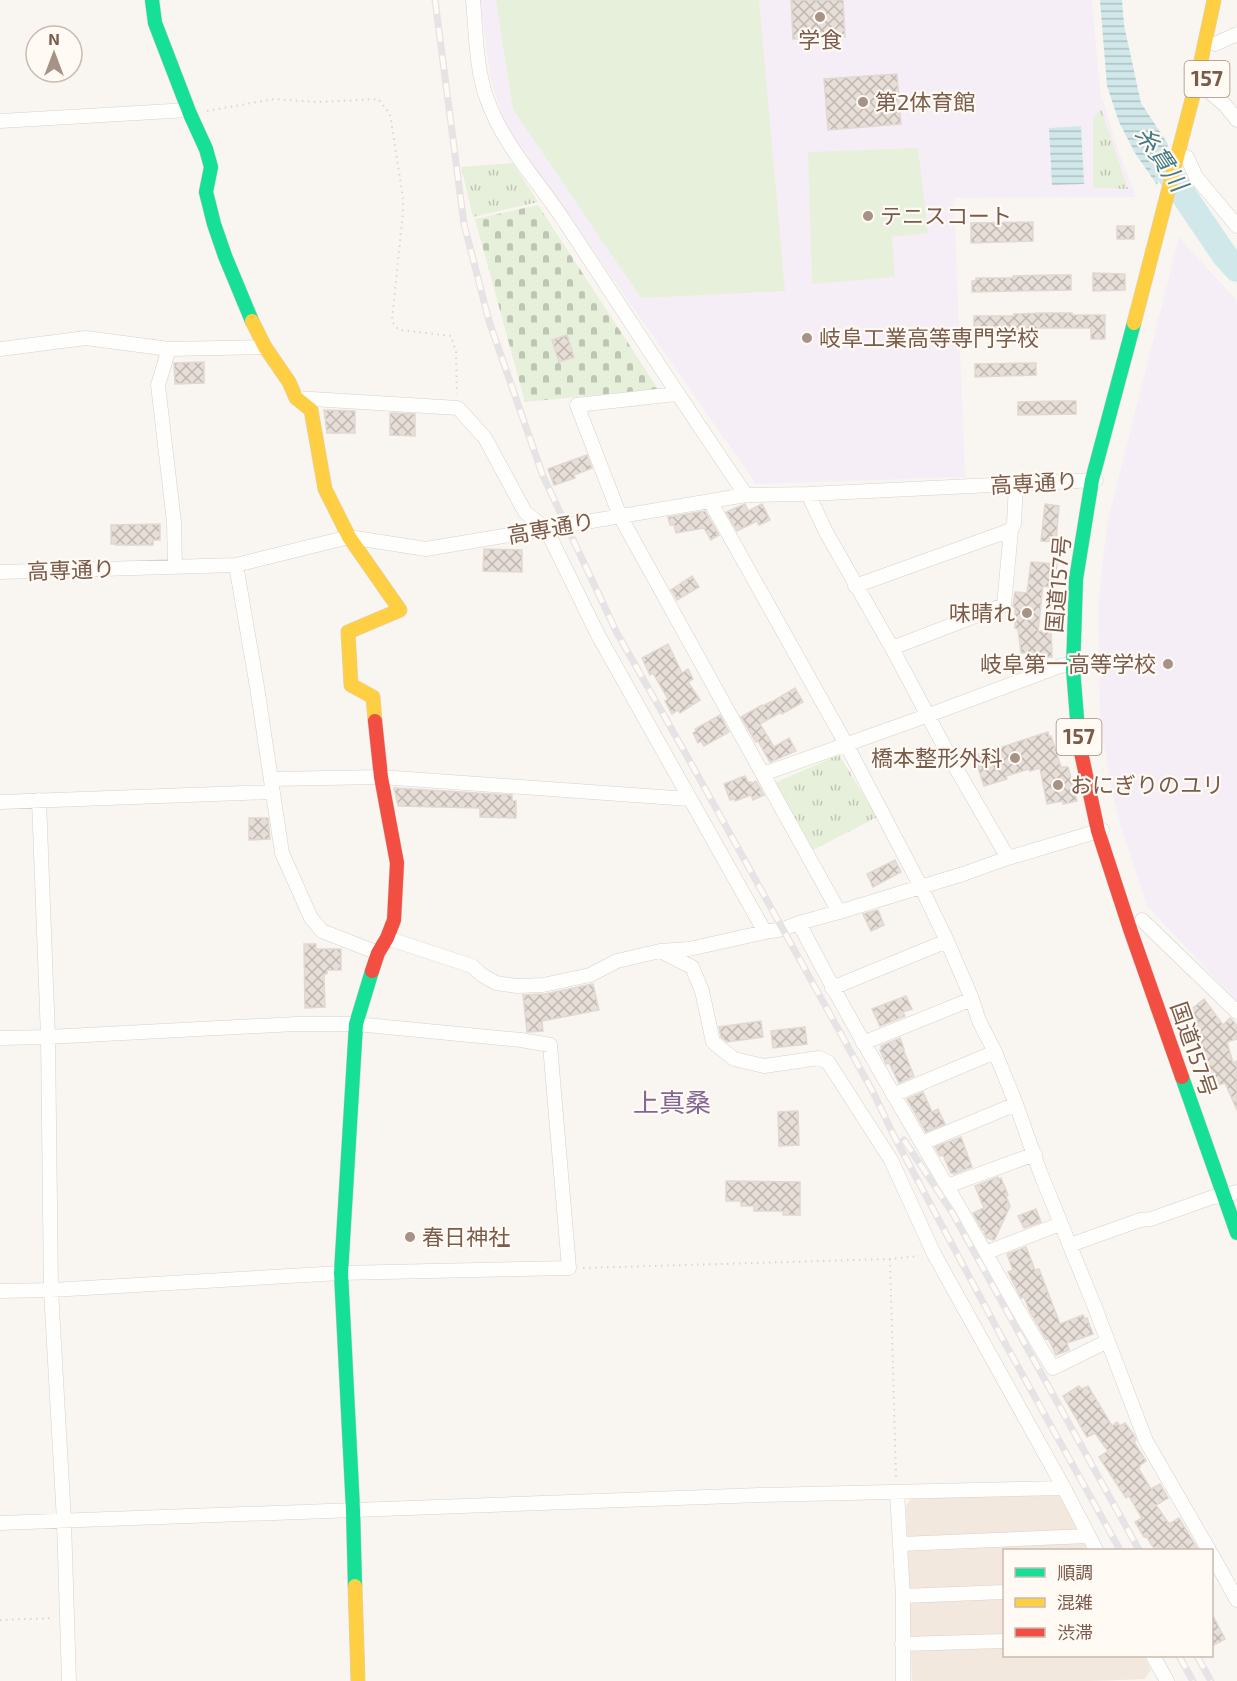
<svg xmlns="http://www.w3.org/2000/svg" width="1237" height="1681" font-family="'Exo 2','Noto Sans JP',sans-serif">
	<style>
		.residential { fill: #f2e8de }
		.education { fill: #f6eef6 }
		.grass { fill: url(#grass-tufts) }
		.cemetery { fill: url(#cemetery-stones) }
		.pitch { fill: #e7f0db }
		.water { fill: url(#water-rules) }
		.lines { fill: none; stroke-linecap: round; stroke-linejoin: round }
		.river { stroke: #d0e8ea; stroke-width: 26 }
		.building { fill: url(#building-cross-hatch); stroke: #e2d8d2; stroke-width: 1.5 }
		.street-casing { stroke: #d7d1cb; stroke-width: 15 }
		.fast-casing { stroke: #d9d2cb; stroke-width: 15 }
		.slow-casing { stroke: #d9d2cb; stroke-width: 15 }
		.jam-casing { stroke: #d9d2cb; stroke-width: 15 }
		.path { stroke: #dcd5d0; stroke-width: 2; stroke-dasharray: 1.5 4.5; stroke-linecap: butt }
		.street { stroke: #fefefd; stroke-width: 14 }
		.fast { stroke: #16e098; stroke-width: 14 }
		.slow { stroke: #ffcf43; stroke-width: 14 }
		.jam { stroke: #f24e42; stroke-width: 14 }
		.rail-casing { stroke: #e6e3e7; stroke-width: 7 }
		.rail { stroke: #fffaf3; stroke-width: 4.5; stroke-dasharray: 14; stroke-linecap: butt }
		.poi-dot { fill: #a69286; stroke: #fffaf3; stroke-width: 2 }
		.labels { text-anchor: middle; stroke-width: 4.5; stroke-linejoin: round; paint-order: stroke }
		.shield { fill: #fffaf3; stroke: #a28b7f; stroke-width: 1.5 }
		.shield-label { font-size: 21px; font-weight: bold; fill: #7a5c4d }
		.poi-label { font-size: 22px; fill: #7a5c4d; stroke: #fffaf3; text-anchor: start }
		.street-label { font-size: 22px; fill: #7a5c4d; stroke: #fffaf3 }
		.water-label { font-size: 24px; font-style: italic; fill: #437c86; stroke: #fffaf3 }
		.quarter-label { font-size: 26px; fill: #846695; stroke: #fffaf3 }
	</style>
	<defs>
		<pattern id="grass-tufts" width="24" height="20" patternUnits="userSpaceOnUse" patternTransform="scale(1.5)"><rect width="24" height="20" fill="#e7f0db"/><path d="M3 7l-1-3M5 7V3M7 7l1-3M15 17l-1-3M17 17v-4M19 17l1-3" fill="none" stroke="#c0c6b4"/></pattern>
		<pattern id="cemetery-stones" width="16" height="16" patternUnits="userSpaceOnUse" patternTransform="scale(1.5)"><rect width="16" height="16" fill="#e7f0db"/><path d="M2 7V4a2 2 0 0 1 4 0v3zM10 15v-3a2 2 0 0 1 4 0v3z" fill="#c0c6b4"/></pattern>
		<pattern id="water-rules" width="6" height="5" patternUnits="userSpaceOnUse" patternTransform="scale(1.5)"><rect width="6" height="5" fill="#d0e8ea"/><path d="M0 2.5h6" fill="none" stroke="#aebfc0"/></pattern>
		<pattern id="building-cross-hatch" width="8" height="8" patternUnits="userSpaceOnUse" patternTransform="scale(1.5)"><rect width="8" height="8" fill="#e6ded7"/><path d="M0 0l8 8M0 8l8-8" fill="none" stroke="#bfb7b1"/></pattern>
	</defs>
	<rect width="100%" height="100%" fill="#f9f5f0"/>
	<path class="residential" d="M1051,1492L1060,1497L1088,1550H1004V1656H1144L1151,1670L1145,1679L1091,1681H913L912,1680L906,1506L912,1497Z"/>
	<path class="education" d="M480,0H1092L1100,91L1117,147L1136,197L954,198L965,477L756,484L505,124L491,81Z
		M1179,237L1237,301V1001L1147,906L1123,833L1112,791L1100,721L1098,608L1107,524Z"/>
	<path class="grass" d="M1101,109L1128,189L1093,188V117Z
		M513,163L538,202L473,217L461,167Z
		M839,755L877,817L813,850L772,784Z"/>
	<path class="cemetery" d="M538,205L658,389L525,402L475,219Z"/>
	<path class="pitch" d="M496,0H759L785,291L641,298L513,109Z
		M918,148L928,233L892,237L895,277L812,284L808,152Z"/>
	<path class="water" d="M1100,0H1122L1124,25L1141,103L1168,144L1157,185L1135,153L1119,122L1107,86Z
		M1081,126L1084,184L1052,185L1049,128Z"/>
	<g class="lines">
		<path class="river" d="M1162,163L1225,256L1237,269"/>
	</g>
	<path class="building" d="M791,0H843L845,37L793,39Z
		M897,74L901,124L828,130L824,79Z
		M1033,222V241L971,243V223Z
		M1117,226H1134V239H1117Z
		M1093,273L1125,274V290L1093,291Z
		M1050,275H1071V290L972,292V281H976V278H1013V276Z
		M1045,313H1072V315H1105V339H1091V328H1039V329L974,331V316H1014V314Z
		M567,335L574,357L559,362L552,340Z
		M204,362V383L175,384L174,363Z
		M1036,363V375L975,377V364Z
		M1056,401H1076V414L1018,415V402Z
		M324,410L355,411V433H327Z
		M390,413L415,414V436L390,435Z
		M587,455L592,468L574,475L575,478L554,485L548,469Z
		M745,504L748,511L762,504L770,520L759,525L757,521L737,531L726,512Z
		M1045,504L1059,506L1056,542L1041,541Z
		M705,511L719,535L711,540L704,528L676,533L674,525H670L668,517Z
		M160,524V540H153V545H116V544H111V525Z
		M484,549L522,550V572L483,571Z
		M1031,562L1057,564L1054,588L1043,586L1038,631H1051L1052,657L1035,658V653H1021L1018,629L1015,628V607H1013L1015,592L1027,593Z
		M692,576L699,587L677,600L671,590Z
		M668,644L682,673L688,669L693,679L688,682L700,700L680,713L678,710L672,714L665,701L668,699L653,673L650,675L642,658Z
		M795,688L803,702L782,714L781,712L760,724L774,747L789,738L796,751L770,762L758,741L756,742L741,717L762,705L763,706L770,702V703Z
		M720,715L729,732L704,746L701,741L698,743L693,733L696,731L695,729Z
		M1048,732L1049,737L1051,736L1061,767H1068L1077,801L1063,804V801L1047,804L1040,768L1030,771L1029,769L1006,776L1007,779L984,786L974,756Z
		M745,776L748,782H751V784L756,781L764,795L753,800L751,795L735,801L734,799L730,800L724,784Z
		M394,788L512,795V801H516V818L480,817V808L398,806Z
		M249,818H268L270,839L249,840Z
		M895,860L901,872L873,887L867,874Z
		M878,910L884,925L871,931L863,914Z
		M304,944H316V949H341V970H327V974H324L325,1007L305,1008Z
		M593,984L599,1010L542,1021L543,1031L527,1032L523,995L545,994Z
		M906,996L912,1009L903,1012L905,1016L880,1026L872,1009Z
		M1204,999L1223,1025L1230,1018L1235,1023L1237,1028V1039L1227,1042L1233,1063L1237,1061V1110L1225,1083L1212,1087L1201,1051L1199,1052L1194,1038L1203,1035L1187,1013Z
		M761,1021L763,1037L727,1042L721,1037L719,1027Z
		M805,1027L807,1044L773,1048L771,1031Z
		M900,1038L904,1049H903L914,1076L899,1083L889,1063L886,1064L880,1050L882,1049L881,1046Z
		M923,1092L932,1112L938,1109L945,1124L926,1132L907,1099Z
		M798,1111L799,1145L779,1146L778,1112Z
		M961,1137L972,1167L954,1174L951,1173L943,1155L940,1156L935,1147Z
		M998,1177L999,1179L1001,1178L1008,1195L1006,1196L1010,1206L995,1239L993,1240L987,1238L984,1233L985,1231L982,1230L973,1213L984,1208L975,1186Z
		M726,1181L800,1182V1215H783V1211H754V1206H741V1201H726Z
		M1036,1209L1041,1222L1024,1228L1018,1216Z
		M1026,1247L1035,1270L1039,1269L1060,1324L1083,1315L1085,1319L1087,1318L1093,1334L1067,1343L1069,1350L1056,1355L1048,1338L1046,1339L1030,1312L1024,1297L1021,1298L1008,1272L1013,1270L1007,1254Z
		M1079,1386L1082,1389L1088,1386L1112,1426L1117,1422L1120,1426L1125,1423L1134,1435L1136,1440L1134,1442L1146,1461L1139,1466L1140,1467L1138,1468L1151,1489L1160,1484L1168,1498L1156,1505L1169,1524L1179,1518L1199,1551H1156L1146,1536L1144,1537L1135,1522L1142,1518L1129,1496L1126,1498L1099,1457L1108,1451L1095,1433L1087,1437L1063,1396Z
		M1212,1614L1225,1639L1212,1646Z"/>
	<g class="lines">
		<defs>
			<path id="street" d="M473,0C476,31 476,70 487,99C503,145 539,182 565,222C625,313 684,405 746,495
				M1215,44L1237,34
				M1205,88L1225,105L1237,120
				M0,121L189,110
				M1187,157L1196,177L1237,226
				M0,349L86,338L169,349L265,347
				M169,349L158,385L174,522L175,567
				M676,394L577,405L620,516L839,912
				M296,398L458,408L485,438L525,512L546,529L598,635L765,932
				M808,494L826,532L892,648L953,763L1008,858
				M710,501L846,744L921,887L947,941L972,999L979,1021L995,1052L1016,1104L1040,1172L1094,1305L1146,1441L1209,1550
				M236,565L257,687L282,853L311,918L322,931L378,953
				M0,572L236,565L349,537L426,549L746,495L808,494L1096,480
				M855,586L1011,530L1014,524L1016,484
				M892,648L1004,605L1011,530
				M763,774L929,715L1060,666L1073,664
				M271,779L381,777L689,799
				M39,800L48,1037L51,1290L64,1521L69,1681
				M0,802L272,792
				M1142,920L1237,1012
				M799,923C845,1013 896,1099 947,1186C982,1247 1016,1308 1053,1368L1108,1341
				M387,938L472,966L482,975L496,983L517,986L543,985L590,975L617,961L660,951L689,949L765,932L783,929L799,923L839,912L963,874L1008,858L1102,830
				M660,951L692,967L702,991L713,1042L734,1059L764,1066L819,1058L828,1062L891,1160L934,1254L1064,1488L1096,1550
				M832,988L947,941
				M0,1038L48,1037L296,1024H356L521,1040L550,1045L569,1268L341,1273L51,1290L0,1291
				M863,1043L972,999
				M893,1095L995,1052
				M922,1143L1016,1104
				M947,1186L1035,1154
				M1070,1245L1140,1220L1151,1219L1213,1197L1224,1196L1237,1192
				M985,1253L1060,1224
				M897,1492L903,1596V1681
				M0,1523L760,1495L1064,1488
				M901,1544L1088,1536
				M1212,1555L1237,1600
				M903,1596L1004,1592
				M902,1644L1004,1641
				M1153,1656L1167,1681"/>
			<path id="fast" d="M152,0L155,23L190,114L206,149L211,167L206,192L214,224L225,256L252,321
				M1079,743L1073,669L1076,579L1092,480L1134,323
				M1182,1077L1237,1233
				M355,1586L353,1510L341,1273L356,1024L372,971"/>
			<path id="slow" d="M252,321L265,347L289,382L296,398L311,410L325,489L349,537L400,610L348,632L351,685L373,697L375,721
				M1134,323L1196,84L1214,0
				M355,1586L358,1681"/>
			<path id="jam" d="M1079,743L1098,831L1131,932L1182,1077
				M372,971L378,953L387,938L394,920L397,863L381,777L375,721"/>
		</defs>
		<use href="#street" class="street-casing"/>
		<use href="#fast" class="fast-casing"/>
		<use href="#slow" class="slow-casing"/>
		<use href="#jam" class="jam-casing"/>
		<path class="path" d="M207,111L274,99L317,102L378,99L390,114L403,198V212L392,320L395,327L401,330L451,336L456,352L457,394
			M890,1259L896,1477
			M583,1268L890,1259L919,1256
			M0,1620L54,1618"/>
		<use href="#street" class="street"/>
		<use href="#fast" class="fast"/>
		<use href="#slow" class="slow"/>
		<use href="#jam" class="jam"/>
		<defs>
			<path id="rail" d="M435,0L464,224L489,321L543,476L617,633L687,756L873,1092L894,1136L1001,1336L1120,1550
				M904,1140L952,1212L1139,1550
				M1179,1656L1193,1681
				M1197,1656L1211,1681"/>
		</defs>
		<use href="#rail" class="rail-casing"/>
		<use href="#rail" class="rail"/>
	</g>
	<g class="poi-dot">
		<circle cx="820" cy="17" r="6"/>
		<circle cx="863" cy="102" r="6"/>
		<circle cx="868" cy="216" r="6"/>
		<circle cx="807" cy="338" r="6"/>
		<circle cx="1027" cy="613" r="6"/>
		<circle cx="1168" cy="664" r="6"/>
		<circle cx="1015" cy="758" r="6"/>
		<circle cx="1058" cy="785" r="6"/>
		<circle cx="410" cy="1237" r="6"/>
	</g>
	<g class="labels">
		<g class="shield">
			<rect x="1184.5" y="61" width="45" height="36" rx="4.5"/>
			<rect x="1056.5" y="719" width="45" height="36" rx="4.5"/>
		</g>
		<g class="shield-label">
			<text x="1207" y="86">157</text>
			<text x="1079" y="744">157</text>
		</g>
		<g class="poi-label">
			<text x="820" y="48" text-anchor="middle">学食</text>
			<text x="875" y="110">第2体育館</text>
			<text x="880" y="224">テニスコート</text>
			<text x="819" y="346">岐阜工業高等専門学校</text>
			<text x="1015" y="621" text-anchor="end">味晴れ</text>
			<text x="1156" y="672" text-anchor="end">岐阜第一高等学校</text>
			<text x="1003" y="766" text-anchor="end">橋本整形外科</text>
			<text x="1070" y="793">おにぎりのユリ</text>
			<text x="422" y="1245">春日神社</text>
		</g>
		<g class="street-label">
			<text transform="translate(1034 483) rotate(-3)" y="8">高専通り</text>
			<text transform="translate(551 528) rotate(-10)" y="8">高専通り</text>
			<text transform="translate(71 570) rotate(-2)" y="8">高専通り</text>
			<text transform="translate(1058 584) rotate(-85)" y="8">国道157号</text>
			<text transform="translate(1194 1049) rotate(71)" y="8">国道157号</text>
		</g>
		<g class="water-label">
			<text transform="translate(1161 159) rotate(56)" y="8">糸貫川</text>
		</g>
		<g class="quarter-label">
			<text x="672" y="1112">上真桑</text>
		</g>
	</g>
	<rect x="1003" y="1549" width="210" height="108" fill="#fffaf3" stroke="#cabbb1" stroke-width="1.5"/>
	<rect x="1015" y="1568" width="30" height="9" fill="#16e098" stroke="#cabbb1" stroke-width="1.5"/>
	<text x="1057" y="1579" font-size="18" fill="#7a5c4d">順調</text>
	<rect x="1015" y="1598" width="30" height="9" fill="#ffcf43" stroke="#cabbb1" stroke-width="1.5"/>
	<text x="1057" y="1609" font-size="18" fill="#7a5c4d">混雑</text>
	<rect x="1015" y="1628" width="30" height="9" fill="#f24e42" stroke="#cabbb1" stroke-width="1.5"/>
	<text x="1057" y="1639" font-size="18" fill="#7a5c4d">渋滞</text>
	<g transform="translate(54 54)"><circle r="28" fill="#fffaf3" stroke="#cabbb1" stroke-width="1.5"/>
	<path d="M0-4.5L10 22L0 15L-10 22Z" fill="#a69286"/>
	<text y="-9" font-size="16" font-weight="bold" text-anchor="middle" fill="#7a5c4d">N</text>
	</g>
</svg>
